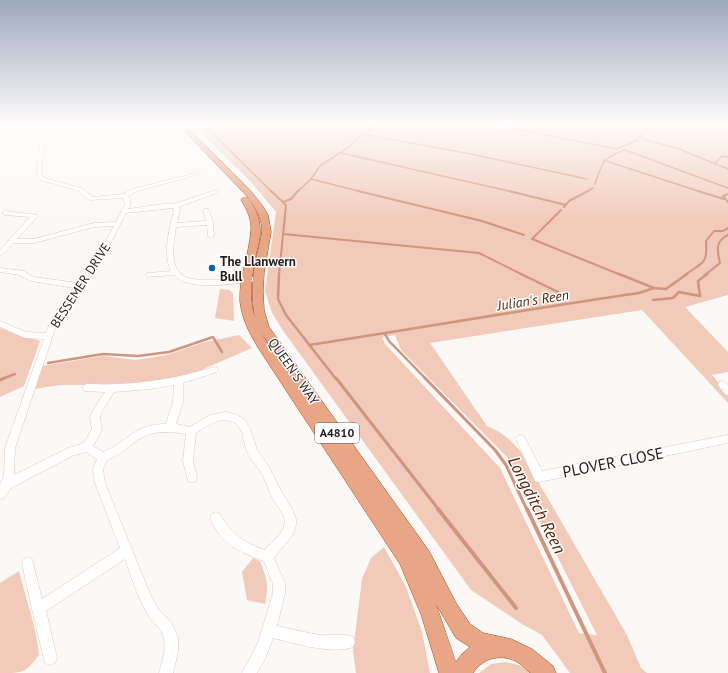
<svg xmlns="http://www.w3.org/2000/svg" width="728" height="673" font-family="'PT Sans',sans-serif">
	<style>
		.green { fill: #f2caba; fill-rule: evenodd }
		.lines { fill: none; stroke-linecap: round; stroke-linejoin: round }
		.stream-far4 { stroke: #cf957e; stroke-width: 1.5 }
		.stream-far3 { stroke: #cf957e; stroke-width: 2 }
		.stream-far2 { stroke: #cf957e; stroke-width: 2.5 }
		.stream-far1 { stroke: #cf957e; stroke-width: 3 }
		.stream { stroke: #cf957e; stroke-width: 4 }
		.minor-casing { stroke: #ddc9c0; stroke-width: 1 }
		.primary-casing { stroke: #994f2c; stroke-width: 1 }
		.minor { fill: #fff; fill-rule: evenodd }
		.primary { fill: #e8a686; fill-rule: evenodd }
		.poi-dot { fill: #0d5ead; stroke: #fff; stroke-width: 1.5 }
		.labels { text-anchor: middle; stroke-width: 3; stroke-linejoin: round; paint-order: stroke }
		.shield { fill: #fff; stroke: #65605e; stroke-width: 1 }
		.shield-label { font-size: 12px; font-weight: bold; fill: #231c19 }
		.poi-label { font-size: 13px; font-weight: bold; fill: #231c19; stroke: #fff; text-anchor: start }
		.street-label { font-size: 13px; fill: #231c19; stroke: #fff }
		.water-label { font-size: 14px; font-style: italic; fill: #582309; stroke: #fff }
		.near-street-label { font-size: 16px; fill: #231c19; stroke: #fff }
		.near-water-label { font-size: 17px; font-style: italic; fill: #582309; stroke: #fff }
	</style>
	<rect width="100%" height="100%" fill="#fcf8f6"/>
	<path class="green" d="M193,125H728V295L685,307L728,352V372L712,375L728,394V403L642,310L430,343L487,426C502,432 511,440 521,452L627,635L641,668L647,673H570L542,635L522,624L471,590L284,332L272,313L265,291L276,212L251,182ZM395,335L401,350L507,457L597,635L579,633L500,468L385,344L382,337Z
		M220,289L230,290L233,294L234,321L215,318Z
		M0,328L40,341L24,386L0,397Z
		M239,335L252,348L185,377L160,381L112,385H60L34,389L42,366L103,356L136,360L167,355L205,342Z
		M384,547L406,587L422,632L430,673H356L353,651L362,579L371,558Z
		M253,558L260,561C267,580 269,583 265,604L247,600L242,572Z
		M19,571C26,599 36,626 39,655C25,673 24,673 0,673V583Z
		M505,662L519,665L531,673H479L491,664Z"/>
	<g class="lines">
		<path class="stream-far4" d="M204,125L272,192
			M495,125L617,149L638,140
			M647,125L646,130L639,138L679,149L728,169
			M362,134L466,153L587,179
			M341,153L513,192
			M603,160L701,192
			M715,163L722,156L728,157
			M311,179L362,192
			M595,184C602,163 603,157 625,150L728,188
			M297,192L311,179L320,166L346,149L374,125
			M586,192L593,188"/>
		<path class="stream-far3" d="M271,191L286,205L279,275
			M358,191L482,221L524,235
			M509,191L566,205
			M698,191L724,199
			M728,194L723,196L728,202
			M283,202L291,199L298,191
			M564,207L569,201L588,191
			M561,210L532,239L621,275
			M283,234L479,253L523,275
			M685,275C703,262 708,264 706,241L714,231H723L728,228
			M705,275L720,263C717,251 715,241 728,235"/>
		<path class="stream-far2" d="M279,274L278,299L286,315L336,379
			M521,274L558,292
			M619,274L654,288
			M653,300L673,298L679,292L700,296L698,281L707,274
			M385,334L389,341L426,379
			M309,345C419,328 529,309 639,293L654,288L666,289L687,274
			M48,363L103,354L138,356L169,352L213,337L222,352
			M2,379L15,374"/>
		<path class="stream-far1" d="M336,378L439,510
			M425,378L495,450L506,465L527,510
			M0,380L4,378"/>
		<path class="stream" d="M438,509L516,608
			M527,509L605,673"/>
		<defs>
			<path id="minor" d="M0,126L43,141C48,153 36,167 44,178L81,188L93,197L123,194L133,189L200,172V174L137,191L128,196C132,200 131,205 128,209L164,204H174L213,191H217V193L178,207L180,209L177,223L206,221L203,210L204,209H208L213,223L214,236L211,238L208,236L207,225L176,227C174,242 169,262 181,274C190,285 242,278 257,277L261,279L257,281C237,283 187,292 174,275L147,277L146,275L147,273H149L171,271C162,252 170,229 174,209L173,208L126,213L99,266L65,309L57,323L15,448L14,475L68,448L84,443L92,429L90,418L92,412L105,392L84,391L83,388L84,385L87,384C131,386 172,380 214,367L217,368L218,370L217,372L183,383V402L176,424L190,427L210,415L225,412L235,414L245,420L251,431L257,450L269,467L281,491L292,509L296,519V525L293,534L274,558L285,584V593L277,626C292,629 306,633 321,635C331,636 343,633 353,637L355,642L353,647C333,655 293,643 273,638L265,659L257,673H242L258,643L273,593V584L264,561C239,552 221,544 210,518L212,514L216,512L220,514C230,534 245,543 265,550C271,542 284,534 285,523C285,513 277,507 273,499C269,490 266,482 262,474C258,467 253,462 249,456C243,446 245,430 235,423C222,415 206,426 196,433L193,461L197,477L196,481L192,482L188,481L183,461L186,434C168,431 150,430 135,442C126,449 118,456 107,460L103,470L105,483L150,594L159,610L171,622L178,638V652L173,673H159C162,662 166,651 164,639C163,631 156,625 151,619C139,602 132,579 125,559L46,611L57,658L55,663L50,665L45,663L32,609L22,563L24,559L28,557L32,559L42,599L120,548L95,483L93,470L97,459L86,452L74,455L11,488L4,498L0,499V485L4,476L5,448L44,339L25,338L0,327V321L26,332L46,333C52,315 62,302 74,288L31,281L20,275L0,272V268L24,271L33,277L78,283L93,265L114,226L94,227L34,243H14L2,255L0,256V250L30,217L5,215L2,213L5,211L37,215V217L17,239H34L94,223L116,222L125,204L123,198L90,200L77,190L40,180C31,168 43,156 39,143L0,129ZM174,385L173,402L166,424C133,424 129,442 103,452L93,446L102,430L100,418L101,413L114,392L151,389Z
				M722,381L728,385V395L725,394L718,385L719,382Z
				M521,435L524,436L542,471L728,435V443L539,482L535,481L516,439L518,436Z"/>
			<path id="primary" d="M179,125H185L250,190L262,205L268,215L271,232L264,273L263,291L264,310L269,327L429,551L456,603L470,624L483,633L511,639L532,649L553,666L556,673C551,673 536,673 531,673C527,671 523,666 519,663C503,653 483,657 473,673H439L421,614L400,564L259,349C250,334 242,320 240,301C239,277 249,255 251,231C252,220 247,209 241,200L242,198H248C255,207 260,218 260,229C261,237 258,246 256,254C252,275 248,297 255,318C251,298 252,279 256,259C258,248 264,234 261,222C258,211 252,202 244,193ZM259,329L260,331L284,366C275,354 266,342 259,329ZM436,604L456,638L470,647L462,654L456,662Z"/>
		</defs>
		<use href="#minor" class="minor-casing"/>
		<use href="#primary" class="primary-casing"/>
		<use href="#minor" class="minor"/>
		<use href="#primary" class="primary"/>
	</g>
	<linearGradient id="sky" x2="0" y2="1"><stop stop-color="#9ea8be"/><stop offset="0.57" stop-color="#fefcfb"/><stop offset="1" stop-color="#fefcfb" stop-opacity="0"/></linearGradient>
	<rect width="728" height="219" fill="url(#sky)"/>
	<circle class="poi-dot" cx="212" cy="268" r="4"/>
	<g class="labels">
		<rect class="shield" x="315" y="423" width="44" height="20" rx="3"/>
		<g class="shield-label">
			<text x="337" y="437">A4810</text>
		</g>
		<g class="poi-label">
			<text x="220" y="266">The Llanwern<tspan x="220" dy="15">Bull</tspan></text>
		</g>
		<g class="street-label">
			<text transform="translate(80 285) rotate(-57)" y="5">BESSEMER DRIVE</text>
			<text transform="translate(294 371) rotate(55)" y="5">QUEEN'S WAY</text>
		</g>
		<g class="water-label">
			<text transform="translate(533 300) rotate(-9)" y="5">Julian's Reen</text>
		</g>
		<g class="near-street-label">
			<text transform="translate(613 462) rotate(-11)" y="6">PLOVER CLOSE</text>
		</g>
		<g class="near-water-label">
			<text transform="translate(537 505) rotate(63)" y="6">Longditch Reen</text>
		</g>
	</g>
</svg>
